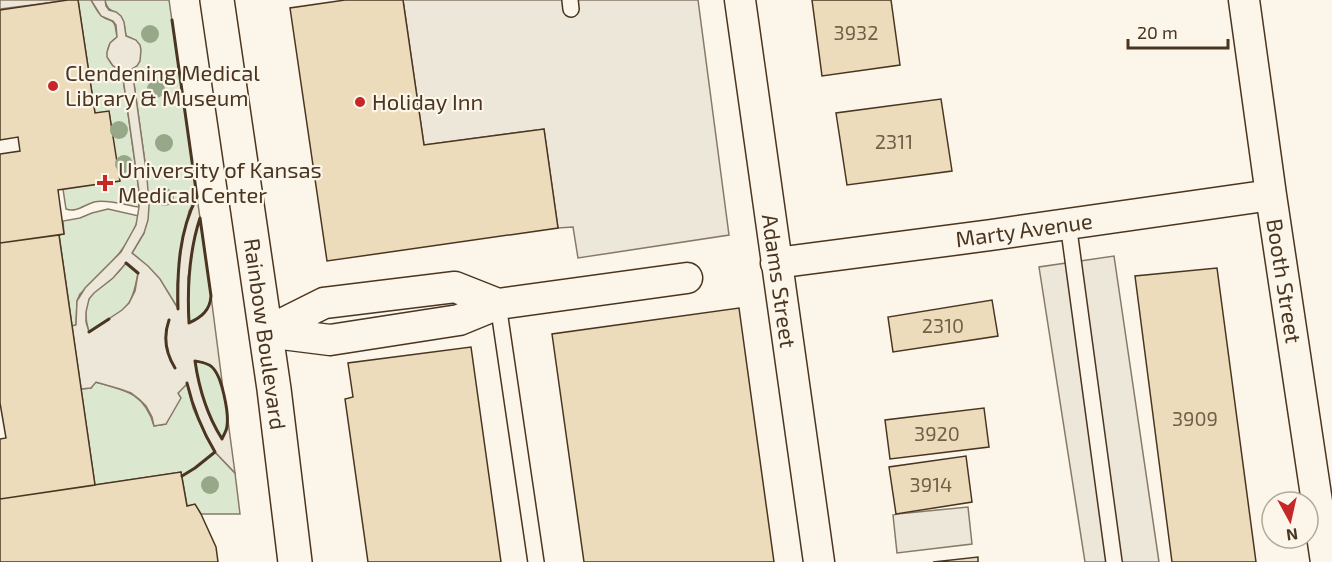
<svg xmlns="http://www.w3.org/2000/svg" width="1332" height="562" font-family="'Exo 2',sans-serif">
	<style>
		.green { fill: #dce7d0; stroke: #887966; stroke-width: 1.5 }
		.parking { fill: #ede7d9; stroke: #887966; stroke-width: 1.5; fill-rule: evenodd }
		.building { fill: #ecdcbc; stroke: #4a3520; stroke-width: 1.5 }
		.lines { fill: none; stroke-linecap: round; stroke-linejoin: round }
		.service-casing { stroke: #4a3520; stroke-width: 18 }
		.minor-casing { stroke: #4a3520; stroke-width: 33 }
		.primary-casing { stroke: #4a3520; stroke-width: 36 }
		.service { stroke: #fbf6e9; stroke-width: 15 }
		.minor { stroke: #fbf6e9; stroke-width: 30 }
		.primary { stroke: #fbf6e9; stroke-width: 33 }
		.wall { stroke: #4a3520; stroke-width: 3 }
		.tree { fill: #96a887 }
		.poi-dot { fill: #c62828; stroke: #fbf6e9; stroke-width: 2 }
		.labels { text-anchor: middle; stroke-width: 4.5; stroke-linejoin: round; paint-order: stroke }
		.number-label { font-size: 20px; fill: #725f47 }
		.poi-label { font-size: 22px; fill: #4a3520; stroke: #fbf6e9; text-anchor: start }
		.street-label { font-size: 22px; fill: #4a3520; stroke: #fbf6e9 }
	</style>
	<rect width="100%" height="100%" fill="#fbf6e9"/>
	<path class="green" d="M78,0H91C94,4 96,10 100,14C111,26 114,12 117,37C102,47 106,65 122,71L139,191V207C127,205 106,199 94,202C84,205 76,213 66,209L63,189L119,180L109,112L95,113Z
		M105,0H169L197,197C179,231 177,271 178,309C164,285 154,271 132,253L144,233L147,177L132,69L131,38L126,36C125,32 125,25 123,21C118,9 107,14 105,0Z
		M108,209L139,216C130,249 103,271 80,294L77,301L76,325L72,326L59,235L64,234L63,221L80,218L92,213Z
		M200,218L211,296C210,310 202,317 189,323C187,287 189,252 200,218Z
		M126,263L138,273C136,283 135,292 130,301C124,314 101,324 89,332C85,318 83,303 94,292C100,287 108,283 113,277C118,273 122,268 126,263Z
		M195,361C200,362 208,363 212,367C222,376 229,413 227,426C227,430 224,434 222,439C207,415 199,389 195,361Z
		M95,382C125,390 145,393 154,426L166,424L177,394L187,383L206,437L215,452L235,473L240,514H201L195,505L187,506L181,472L95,485L81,389L91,388Z"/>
	<path class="parking" d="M0,0H71L0,9Z
		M91,0H105L106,6L109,10L116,12L121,16L124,22L126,36L136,40L140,45L141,50L140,61L137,66L132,69L147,177L149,206L148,220L144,233L132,253L148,266L160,279L177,307V284L182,242L189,211L197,197L200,218L195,235L188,278L189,322L202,316L207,310L210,303L211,296L223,389L220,379L212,367L203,362L195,361L197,375L206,407L212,422L222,438L227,429L228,421L235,473L215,452L206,437L193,408L187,384L178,393L181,398L166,424L154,426L152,417L146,406L139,399L131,393L120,389L96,382L91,388L81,389L72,326L76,325L77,301L85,288L121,252L136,225L139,207V191L122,71L113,66L107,57V52L110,43L117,37L116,25L113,21L101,16ZM126,263L138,274L135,291L129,303L122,310L89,332L86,322V312L89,299L94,293L113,278Z
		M403,0H698L729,235L578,258L573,227L558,228L544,129L424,145Z
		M1114,256L1159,562H1085L1039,267Z
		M968,507L972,544L897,553L893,515L897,514Z"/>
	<path class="building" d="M68,0H78L95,113L109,111L120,181L58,190L64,234L0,243V154L20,151L18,137L0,140V10Z
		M345,0H403L424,145L544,129L558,228L327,261L290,8Z
		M812,0H891L900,65L822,76Z
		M941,99L952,171L847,185L836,113Z
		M59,235L95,485L0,499V439L6,438L0,403V243Z
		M1217,268L1256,562H1172L1135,276Z
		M992,300L998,336L893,352L888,317Z
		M739,308L774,562H584L552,334Z
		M471,347L501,562H368L345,399L353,397L348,363Z
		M984,408L989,447L890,459L885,420Z
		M966,456L972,502L896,514L889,467Z
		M181,472L187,506L195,504L201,514L216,547L218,562H0V499Z
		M978,557V562H933Z"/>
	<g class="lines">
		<defs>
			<path id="service" d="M570,0L571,9
				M1068,223L1114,562
				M498,304L536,562"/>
			<path id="minor" d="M740,0L819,562
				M1244,0L1271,195L1326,562
				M776,263L991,235L1271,195
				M266,332L330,340L459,320L498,304L687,278
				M266,332L324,303L455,287L498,304"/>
			<path id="primary" d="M217,0L274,389L295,562"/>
		</defs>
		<use href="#service" class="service-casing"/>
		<use href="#minor" class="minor-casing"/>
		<use href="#primary" class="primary-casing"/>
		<use href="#service" class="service"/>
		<use href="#minor" class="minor"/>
		<use href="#primary" class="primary"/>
		<path class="wall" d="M172,20L197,197C179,231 177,271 178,309
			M200,218L211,296C210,310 202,317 189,323C187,287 189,252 200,218Z
			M126,263L138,273
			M169,320C163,337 165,352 175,368
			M89,332L109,319
			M195,361C201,362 208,363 212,367C222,376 229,413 227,426C227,430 224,434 222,439C207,415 199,389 195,361Z
			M182,476L195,468L215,452C202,430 193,408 187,383"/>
	</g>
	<g class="tree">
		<circle cx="150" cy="34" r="9"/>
		<circle cx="156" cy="89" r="9"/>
		<circle cx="119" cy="130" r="9"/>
		<circle cx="164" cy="143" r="9"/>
		<circle cx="124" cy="164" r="9"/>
		<circle cx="165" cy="197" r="9"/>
		<circle cx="210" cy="485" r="9"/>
	</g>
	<g class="poi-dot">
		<circle cx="53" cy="86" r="6"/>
		<circle cx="360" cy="102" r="6"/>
		<path d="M102 174h6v6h6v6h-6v6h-6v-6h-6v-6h6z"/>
	</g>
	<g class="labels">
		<g class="number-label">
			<text x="856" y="40">3932</text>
			<text x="894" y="149">2311</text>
			<text x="943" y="333">2310</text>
			<text x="1195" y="426">3909</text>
			<text x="937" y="441">3920</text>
			<text x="931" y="492">3914</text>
		</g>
		<g class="poi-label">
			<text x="65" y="81">Clendening Medical<tspan x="65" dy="25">Library &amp; Museum</tspan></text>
			<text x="372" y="110">Holiday Inn</text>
			<text x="118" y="178">University of Kansas<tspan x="118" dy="25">Medical Center</tspan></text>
		</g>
		<g class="street-label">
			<text transform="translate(1024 230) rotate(-8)" y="8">Marty Avenue</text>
			<text transform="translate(779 281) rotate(82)" y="8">Adams Street</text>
			<text transform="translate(1284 281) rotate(81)" y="8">Booth Street</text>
			<text transform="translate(265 334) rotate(82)" y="8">Rainbow Boulevard</text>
		</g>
	</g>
	<g transform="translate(1290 520) rotate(172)"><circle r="28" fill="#fbf6e9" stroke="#b4a999" stroke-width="1.5"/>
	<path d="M0-4.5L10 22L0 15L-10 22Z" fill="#c62828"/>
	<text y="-9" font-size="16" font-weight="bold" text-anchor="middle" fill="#4a3520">N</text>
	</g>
	<path d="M1128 39v9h100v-9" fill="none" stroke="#4a3520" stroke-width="3"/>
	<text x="1137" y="39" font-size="18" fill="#4a3520" stroke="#fbf6e9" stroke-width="4.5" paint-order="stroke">20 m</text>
</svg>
